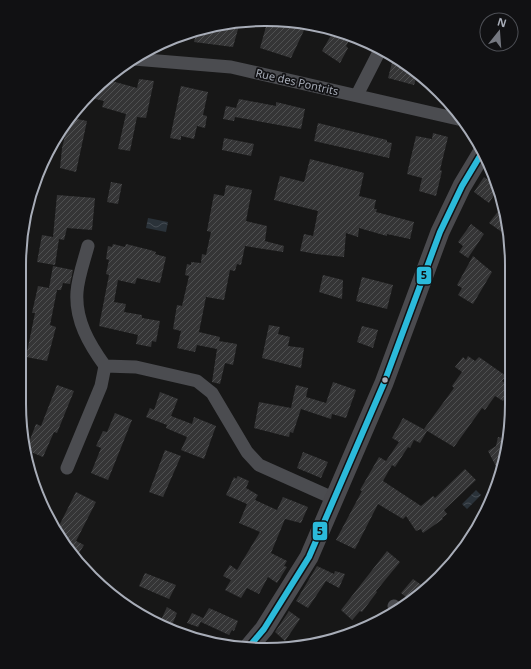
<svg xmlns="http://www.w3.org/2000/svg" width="531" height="669" font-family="'Noto Sans',sans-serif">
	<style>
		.water { fill: url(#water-waves) }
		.building { fill: url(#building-hatch) }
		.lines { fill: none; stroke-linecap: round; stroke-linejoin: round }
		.street { stroke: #4b4c50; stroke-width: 13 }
		.secondary { stroke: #4a4a4e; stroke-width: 19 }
		.bus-1-casing { stroke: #111113; stroke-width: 9 }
		.bus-1 { stroke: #2bbada; stroke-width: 6 }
		.bus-dot { fill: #a8adb8; stroke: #111113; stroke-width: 1.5 }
		.labels { text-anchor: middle; stroke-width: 3.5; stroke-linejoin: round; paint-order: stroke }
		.street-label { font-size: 11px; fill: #a8adb8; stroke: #111113 }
		.rim { fill: none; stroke: #a8adb8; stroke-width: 2 }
		.line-badge { stroke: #111113; stroke-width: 1.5 }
		.pale-badge-label { font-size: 11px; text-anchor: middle; font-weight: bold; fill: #111 }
	</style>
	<defs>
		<pattern id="water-waves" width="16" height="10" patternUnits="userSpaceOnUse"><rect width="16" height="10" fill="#2a3239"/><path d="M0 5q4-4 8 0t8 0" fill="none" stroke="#464d54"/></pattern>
		<pattern id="building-hatch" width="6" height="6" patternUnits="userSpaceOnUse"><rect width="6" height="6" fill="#353536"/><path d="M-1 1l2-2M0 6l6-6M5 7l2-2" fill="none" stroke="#4f5051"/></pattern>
	</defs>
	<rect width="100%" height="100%" fill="#171717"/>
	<path class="water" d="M148,218L168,222L166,232L146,228Z
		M476,490L481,495L467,509L462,504Z"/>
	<path class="building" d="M234,21L240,22L233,47L194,42L196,34Z
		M267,23L306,26L291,58L260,48Z
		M334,30L347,36L345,39L349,41L346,46L348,48L340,63L322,51Z
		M393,59L418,72L414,85L388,78Z
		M139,79L154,81L146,118L137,117L130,151L118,149L126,114L102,107L104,101L87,97L108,80L137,88Z
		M181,86L208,92L203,115L207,116L205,128L197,126L194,139L181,136V140L170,138Z
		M239,99L276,106V102L305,109L301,129L235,117L234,121L223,119L226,106L236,108Z
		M72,118L87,121L76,172L60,168L62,148L68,124Z
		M318,123L387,140V142L392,143L389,158L314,141Z
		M433,133L448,137L440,170L442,171L436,196L419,191L422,178L407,174L416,136L432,139Z
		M224,138L254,144L251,156L222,150Z
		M310,159L364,173L359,196L376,200L374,209H377L376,212L414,222L410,239L387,234V236L359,228L358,237L346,233L344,257L316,254L300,251L304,234L313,236L318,211L274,200L280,176L304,182Z
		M484,177L499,187L489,203L474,192Z
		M111,182L122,184L118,204L107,202Z
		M226,185L252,190L246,221L267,226L265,241L284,246L283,252L245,246L241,265L237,264L235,271L230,270L224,300L206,297L199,332L220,337L219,341L237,344L233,365L225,363L220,384L212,382L217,349L197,345L195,352L177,348L181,331L173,329L177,305L182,306L189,276L185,275L187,264L191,265V262L201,263L202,254L206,255L211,232L207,231L214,194L224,196Z
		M57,195L95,198L92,230L67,228L64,240L59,239L55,265L37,262L42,235L53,237Z
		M503,205L509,237L489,223Z
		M471,224L484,234L468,258L459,252L463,246L458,242Z
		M113,244L125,247L126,244L150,250L156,252L155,254L166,257L160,283L137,278L135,284L118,280L114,302L126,304L124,312L142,315V318L160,321L156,342L152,341L151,347L136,344L138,335L99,326L109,275L106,274L109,260L106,259L108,246L112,247Z
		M473,256L492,272L473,304L458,295L462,288L457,285Z
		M53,266L73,270L70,284L63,283L61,290H57L50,325L56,327L47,361L26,357L35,313H32L38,286L49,288Z
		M323,275L343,280L342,299L319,292Z
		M362,277L393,285L387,309L356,301Z
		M269,325L280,327L278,334L290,337L288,346L304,348L301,368L262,358Z
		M362,326L378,330L373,348L357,342Z
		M468,356L475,361L479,357L506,376L502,381L509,386L508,394L503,401L495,396L485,410L482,408L454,447L424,429L454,388L452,386L462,372L455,367L463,357L466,360Z
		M333,382L356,390L346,418L332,414L331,419L301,409L293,433L290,432L289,437L254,428L259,402L291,408L296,385L308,388L306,397L326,403Z
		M57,385L74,391L57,433L54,432L43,457L26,450L36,424L41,426Z
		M160,392L178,399L171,416L192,424L194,417L216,426L204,459L181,450L187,437L166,428L167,425L146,417L150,408L154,410Z
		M115,413L132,420L108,480L91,473L101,448L96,446L103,431L107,432Z
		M403,418L427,431L420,443L414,440L410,448L408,447L395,467L392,465L383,481L421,506L433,496L435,498L465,469L476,480L444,510L447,514L442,518L443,519L423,533L421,529L416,531L406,516L403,519L378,504L355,549L336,540L362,491L360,490L379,457L386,461L399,442L392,438Z
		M498,437L508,439L507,451L499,472L488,451L496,446Z
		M165,450L181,456L163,497L149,492Z
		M303,452L328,462L321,478L297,468Z
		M238,476L249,481L246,488L258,495L255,500L277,510L283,497L308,507L301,523L285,519L271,553L287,561L284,566L287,567L277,583L268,577L259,594L247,588L241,598L225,590L231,580L223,576L230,565L237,570L260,532L239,523L247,504L226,495L234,477L236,479Z
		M76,492L96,502L76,541L84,545L76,558L56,532Z
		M387,551L400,562L376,591L377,592L362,612L360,611L352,620L341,610Z
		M317,566L334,574L335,571L345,574L339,588L326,581L308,608L296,601Z
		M145,573L176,585L169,599L139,586Z
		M413,579L427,589L411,601L401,593Z
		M167,607L177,613L172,625L161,620Z
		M209,608L238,621L234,631L232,630L229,635L201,622Z
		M289,611L300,619L285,641L275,632Z
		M192,613L203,618L198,627L187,623Z"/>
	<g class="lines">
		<path class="street" d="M134,59L231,67L458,119
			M357,95L379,52
			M105,366L136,367L197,381L212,393L247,452L259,465L335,499
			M67,468L101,386L105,366C89,344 75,320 77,292C78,277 84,261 88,246
			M394,606L399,610"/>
		<path class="secondary" d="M248,648L264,629L309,557L384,383L440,232L462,186L483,151"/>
		<defs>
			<path id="bus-1" d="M248,648L264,629L309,557L384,383L440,232L462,186L483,151"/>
		</defs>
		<use href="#bus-1" class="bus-1-casing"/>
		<use href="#bus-1" class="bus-1"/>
	</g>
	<circle class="bus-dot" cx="385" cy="380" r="3.5"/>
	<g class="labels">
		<g class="street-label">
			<text transform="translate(297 82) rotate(13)" y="4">Rue des Pontrits</text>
		</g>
	</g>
	<path d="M0 0H531V669H0ZM265 26H266A239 239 0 0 1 505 265V404A239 239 0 0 1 266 643H265A239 239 0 0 1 26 404V265A239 239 0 0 1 265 26Z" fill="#111113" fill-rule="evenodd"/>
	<path class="rim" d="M265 26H266A239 239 0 0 1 505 265V404A239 239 0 0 1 266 643H265A239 239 0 0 1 26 404V265A239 239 0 0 1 265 26Z"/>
	<g class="line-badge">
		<rect x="416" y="266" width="16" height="19" rx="4" fill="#2bbada"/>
		<rect x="312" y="521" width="16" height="20" rx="4" fill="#2bbada"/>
	</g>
	<g class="pale-badge-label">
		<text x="424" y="279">5</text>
		<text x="320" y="535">5</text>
	</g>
	<g transform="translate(499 32) rotate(17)"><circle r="19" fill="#111113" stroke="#4d4f55"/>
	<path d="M0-3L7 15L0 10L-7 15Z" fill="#757880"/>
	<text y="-6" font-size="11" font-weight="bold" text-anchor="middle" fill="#a8adb8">N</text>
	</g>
</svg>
